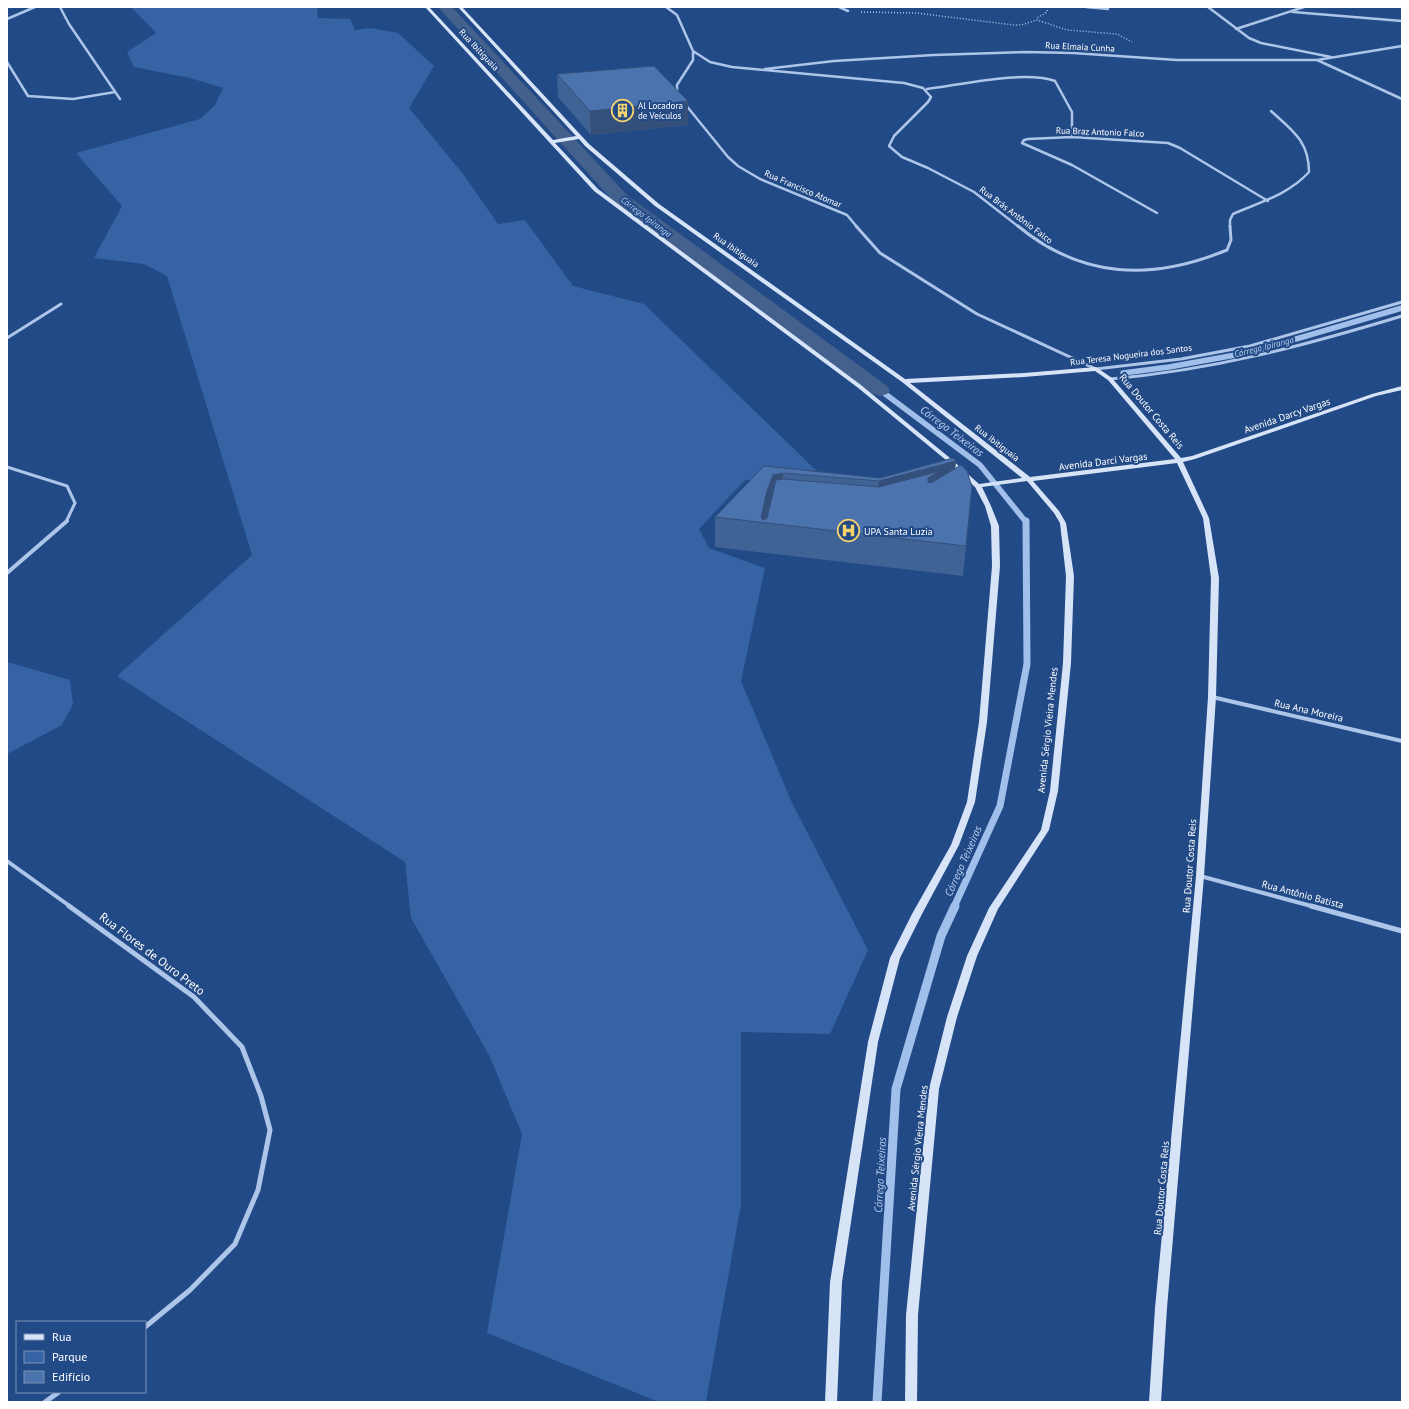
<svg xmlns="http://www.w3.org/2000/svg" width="1409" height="1409" font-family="'PT Sans',sans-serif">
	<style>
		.green { fill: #3663a3 }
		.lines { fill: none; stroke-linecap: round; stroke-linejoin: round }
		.stream-far2 { stroke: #a0bfea; stroke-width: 5.5 }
		.stream-far1 { stroke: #a0bfea; stroke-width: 7 }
		.stream { stroke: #a0bfea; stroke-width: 9 }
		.canal { fill: #44618d; fill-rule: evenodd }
		.path { stroke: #acc5e9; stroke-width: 1.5; stroke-dasharray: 1 2; stroke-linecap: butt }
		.street-far3 { stroke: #acc5e9; stroke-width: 2.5 }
		.street-far2 { stroke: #acc5e9; stroke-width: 3 }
		.street-far1 { stroke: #acc5e9; stroke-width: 4 }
		.street { stroke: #acc5e9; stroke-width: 5 }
		.secondary { fill: #d7e4f7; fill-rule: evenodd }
		.wall { fill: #406396 }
		.shaded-wall { fill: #34507a }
		.building { fill: #4b73ae; stroke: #34507a }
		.labels { text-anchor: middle; stroke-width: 4; stroke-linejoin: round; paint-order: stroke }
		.far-street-label { font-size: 9px; fill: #fff; stroke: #224a86 }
		.far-poi-label { font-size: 9px; fill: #fff; stroke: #224a86; text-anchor: start }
		.far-water-label { font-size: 9px; font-style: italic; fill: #b7cff1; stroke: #224a86 }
		.street-label { font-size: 10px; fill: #fff; stroke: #224a86 }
		.poi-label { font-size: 10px; fill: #fff; stroke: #224a86; text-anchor: start }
		.water-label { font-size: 11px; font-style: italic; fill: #b7cff1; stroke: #224a86 }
		.near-street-label { font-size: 12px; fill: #fff; stroke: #224a86 }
	</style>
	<rect width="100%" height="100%" fill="#224a86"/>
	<path class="green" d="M131,7H317L318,18L350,19L355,30L371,28L398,33L434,66L409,108L463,174L498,224L525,220L573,286L644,304L825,479L745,480L699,529L709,548L765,568L741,681L792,803L868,950L830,1034L741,1032V1204L706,1402H659L487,1333L522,1134L489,1055L411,918L405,862L117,676L252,555L167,276L144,264L94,258L122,206L76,153L200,119L215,105L223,88L190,78L134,67L127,52L156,33Z
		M7,662L70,680L73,704L62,725L7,754Z"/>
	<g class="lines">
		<path class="stream-far2" d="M1123,373L1169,367L1252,352L1402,308
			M880,390L980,465L1026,522"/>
		<path class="stream-far1" d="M954,907L1000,806L1027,664L1026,521"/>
		<path class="stream" d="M877,1402L896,1089L941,936L955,906"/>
		<path class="canal" d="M438,7H452L627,195L887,386L890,390L887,394L880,396L873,394L615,203Z"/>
		<path class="path" d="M1047,7V12L1037,18V20L1067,30L1117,34L1132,42
			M861,12L916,13L1014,25H1021L1037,20"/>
		<path class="street-far3" d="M60,7L69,24L120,99
			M666,7L677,15L693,51V60L677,85V94
			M839,7L848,11
			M1086,7L1108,9
			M1208,7L1249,38L1261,43L1331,57
			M1293,12L1402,21
			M7,19L35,7
			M1236,29L1304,7
			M693,51L710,62L732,67L904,83L923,88L931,97L928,102L894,136L889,146L902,157L928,168L974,192L1019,227
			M1317,60L1402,99
			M7,62L28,96L73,99L115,92
			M765,69L834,61L934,55L1026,52L1073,53L1177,60H1317L1402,46
			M927,89C960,85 1025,70 1055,81L1072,112V137
			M685,104L728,157L738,166L760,179L847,215L857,227
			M1157,213L1072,165L1022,143L1024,140L1028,139L1072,137L1168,143L1180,148L1268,201
			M1230,227V220L1233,214C1260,202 1288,195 1309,172C1309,141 1292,130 1271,111"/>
		<path class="street-far2" d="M856,226L880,253L977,314L1096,369L1181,359L1250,346L1402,302
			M1018,226C1082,279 1152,281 1227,250L1231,240L1230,226
			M7,338L61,304
			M1110,379C1213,370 1303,346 1402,316
			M7,467L67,486L75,503L66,522"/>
		<path class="street-far1" d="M7,573L67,521
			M1212,697L1402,741
			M7,861L71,907
			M1200,876L1315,907"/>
		<path class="street" d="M69,906L194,997L242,1047L261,1096L270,1130L258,1190L235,1244L190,1290L145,1327
			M1311,906L1402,931
			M45,1402L59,1392"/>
		<path class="secondary" d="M425,7H429L553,140L576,136L458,7H462L589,144L659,204L905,379L1024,373L1096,367L1112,378L1181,458L1192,456L1372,394L1402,386V390L1376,396L1195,459L1183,462L1209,518L1219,578L1216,697L1204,876L1167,1308L1161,1402H1149L1155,1308L1196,876L1208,697L1211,578L1203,518L1177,463L1033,481L1059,511L1066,523L1074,576L1071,663L1058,791L1049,830L998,909L977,956L957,1017L939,1089L918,1315L917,1402H905L906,1315L929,1089L947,1017L967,956L989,908L1041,830L1050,791L1063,663L1066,576L1060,523L1054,513L1027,481L982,487L991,506L999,526L1000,566L987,722L975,802L959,845L922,914L900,958L878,1042L842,1282L837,1402H825L830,1282L868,1042L890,958L912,914L951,845L967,802L979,722L992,566L991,526L985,506L975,487L946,460L857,387L594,191ZM579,139L585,146L655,206L902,382L1022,478L979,484L950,458L861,385L598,189L555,143ZM1095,371L1108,380L1175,459L1030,477L910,383L1024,377Z"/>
	</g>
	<path class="wall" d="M557,74L688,125L591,135L558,97Z
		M956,461L955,468L972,487L963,576L715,547V517L764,466L880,478Z"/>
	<path class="shaded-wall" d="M688,101V125L591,135L590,111Z
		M956,461L953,489L877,510L879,481Z
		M783,473L782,502L765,523L761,517L767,491L773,475Z"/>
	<path class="building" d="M654,66L688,101L590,111L557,74Z
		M953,458L956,461L879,481L783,473L773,475L767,491L761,517L763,520L767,518L776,480L783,479L879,487L940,471L928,478V482L931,483L961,465L967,471L972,487L966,546L715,517L764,466L880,478Z"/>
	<defs>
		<symbol id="building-ring" viewBox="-11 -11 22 22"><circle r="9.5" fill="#224a86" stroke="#f5d46e" stroke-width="1.5"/><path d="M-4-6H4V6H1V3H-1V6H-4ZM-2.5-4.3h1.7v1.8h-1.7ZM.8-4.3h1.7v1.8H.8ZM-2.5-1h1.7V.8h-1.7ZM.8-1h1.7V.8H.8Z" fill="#f5d46e"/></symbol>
		<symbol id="hospital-ring" viewBox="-11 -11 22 22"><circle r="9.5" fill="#224a86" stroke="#f5d46e" stroke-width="1.5"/><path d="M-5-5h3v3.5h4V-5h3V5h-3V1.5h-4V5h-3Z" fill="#f5d46e"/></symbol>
	</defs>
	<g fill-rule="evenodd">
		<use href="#building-ring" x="610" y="98" width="25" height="25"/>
		<use href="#hospital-ring" x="836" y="518" width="25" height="25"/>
	</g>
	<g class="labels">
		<g class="far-street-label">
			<text transform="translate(1080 47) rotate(3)" y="3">Rua Elmaia Cunha</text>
			<text transform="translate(479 50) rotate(47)" y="3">Rua Ibitiguaia</text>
			<text transform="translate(1100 132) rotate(2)" y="3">Rua Braz Antonio Falco</text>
			<text transform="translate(803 189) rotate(23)" y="3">Rua Francisco Atomar</text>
			<text transform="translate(1016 215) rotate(37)" y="3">Rua Brás Antônio Falco</text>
			<text transform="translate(736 250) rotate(35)" y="3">Rua Ibitiguaia</text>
			<text transform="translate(1131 355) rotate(-7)" y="3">Rua Teresa Nogueira dos Santos</text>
			<text transform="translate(997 443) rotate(38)" y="3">Rua Ibitiguaia</text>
		</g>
		<g class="far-poi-label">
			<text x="638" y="109">Al Locadora<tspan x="638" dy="10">de Veículos</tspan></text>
		</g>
		<g class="far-water-label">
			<text transform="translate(646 217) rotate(37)" y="3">Córrego Ipiranga</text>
			<text transform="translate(1264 347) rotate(-14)" y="3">Córrego Ipiranga</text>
		</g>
		<g class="street-label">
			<text transform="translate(1152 411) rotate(50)" y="4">Rua Doutor Costa Reis</text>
			<text transform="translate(1287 415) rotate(-19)" y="4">Avenida Darcy Vargas</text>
			<text transform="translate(1103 461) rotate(-7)" y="4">Avenida Darci Vargas</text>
			<text transform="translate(1309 710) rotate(13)" y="4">Rua Ana Moreira</text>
			<text transform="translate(1047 730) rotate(-84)" y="4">Avenida Sérgio Vieira Mendes</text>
			<text transform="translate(1189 866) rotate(-86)" y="4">Rua Doutor Costa Reis</text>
			<text transform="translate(1303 894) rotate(15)" y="4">Rua Antônio Batista</text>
			<text transform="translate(917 1148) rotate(-84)" y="4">Avenida Sérgio Vieira Mendes</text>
			<text transform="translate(1161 1188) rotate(-85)" y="4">Rua Doutor Costa Reis</text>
		</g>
		<g class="poi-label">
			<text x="864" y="535">UPA Santa Luzia</text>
		</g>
		<g class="water-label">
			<text transform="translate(952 431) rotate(37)" y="4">Córrego Teixeiras</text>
			<text transform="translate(963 861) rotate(-66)" y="4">Córrego Teixeiras</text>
			<text transform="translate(880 1175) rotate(-87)" y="4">Córrego Teixeiras</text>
		</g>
		<g class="near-street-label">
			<text transform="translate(152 954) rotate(37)" y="4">Rua Flores de Ouro Preto</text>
		</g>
	</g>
	<rect width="1409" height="1409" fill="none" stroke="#ffffff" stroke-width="16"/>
	<rect x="16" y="1321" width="130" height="72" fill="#224a86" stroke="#7a92b6"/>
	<rect x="24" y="1334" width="20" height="6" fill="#d7e4f7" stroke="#7a92b6"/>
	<text x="52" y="1341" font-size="12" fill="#ffffff">Rua</text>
	<rect x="24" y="1351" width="20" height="12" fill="#3663a3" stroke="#7a92b6"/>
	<text x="52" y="1361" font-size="12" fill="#ffffff">Parque</text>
	<rect x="24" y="1371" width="20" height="12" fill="#4b73ae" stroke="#7a92b6"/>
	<text x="52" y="1381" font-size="12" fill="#ffffff">Edifício</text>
</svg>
